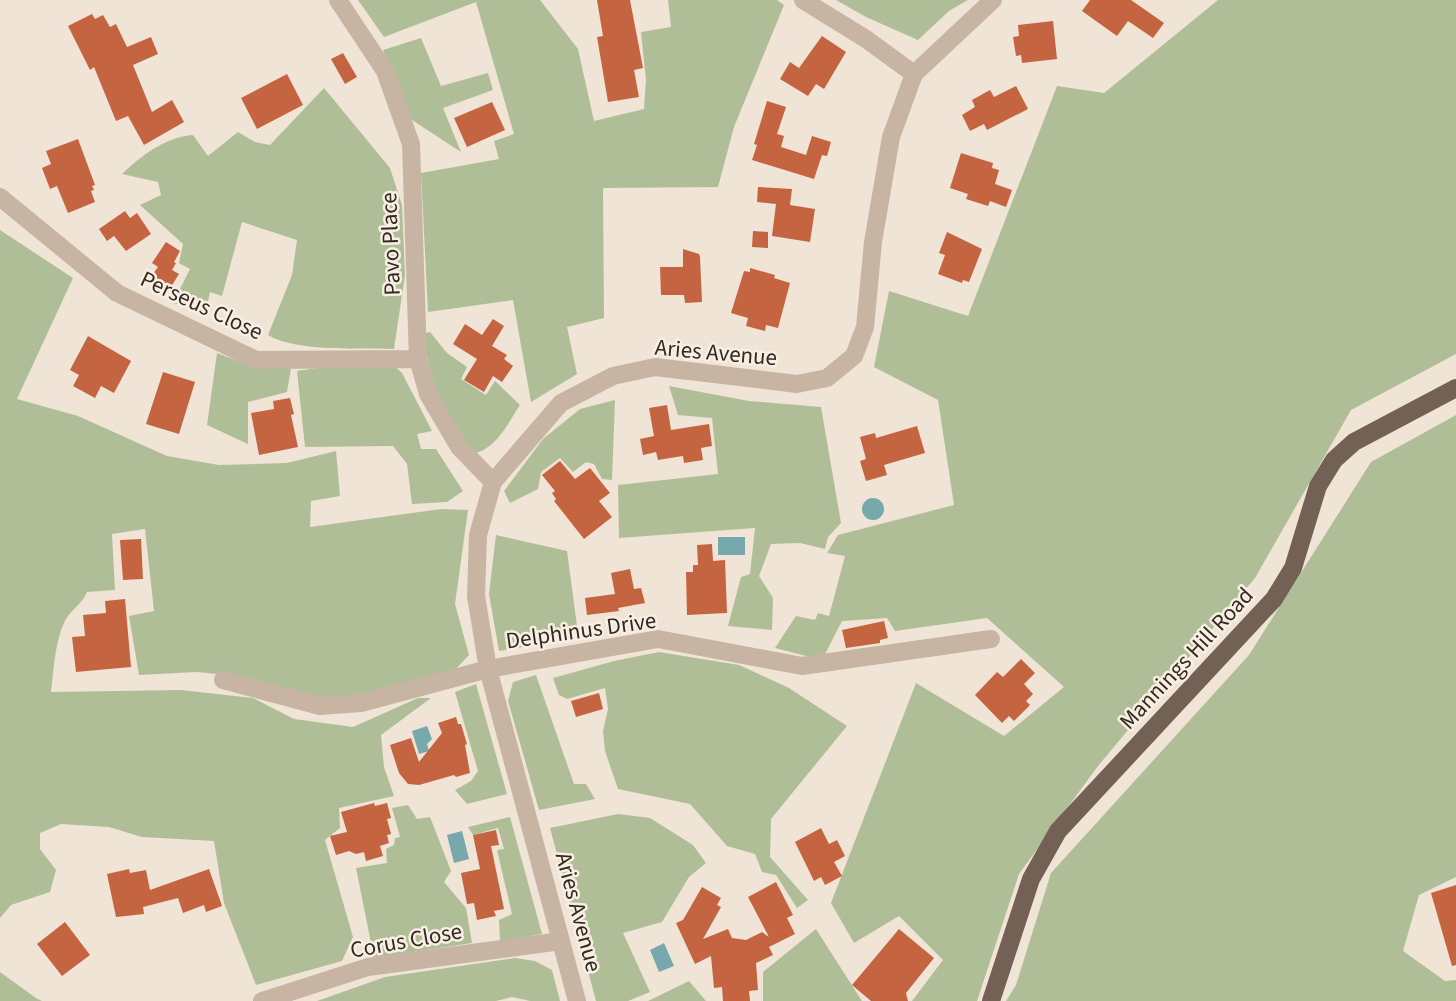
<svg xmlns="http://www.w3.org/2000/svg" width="1456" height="1001" font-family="'Source Sans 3',sans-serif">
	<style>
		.green { fill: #b0be97 }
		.water { fill: #76a8ac }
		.building { fill: #c46440 }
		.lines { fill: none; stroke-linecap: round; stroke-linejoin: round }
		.minor { stroke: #c7b4a3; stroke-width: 18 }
		.major { stroke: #746156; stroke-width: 18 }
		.labels { text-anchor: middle; stroke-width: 5; stroke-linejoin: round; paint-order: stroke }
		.street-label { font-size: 23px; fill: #322925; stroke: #f8efe2 }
	</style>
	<rect width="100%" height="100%" fill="#f0e4d6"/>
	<path class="green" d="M358,0H540L578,49L594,121L644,109L646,80L641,32L671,27L668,0H777L784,5L734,127L718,187L603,188L604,318L567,327L577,374L531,402L513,300L428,312L421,173L499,159L494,141L514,134L476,2L384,37Z
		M836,0H968L949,11L918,40L866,17Z
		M1218,0H1456V354L1351,410L1255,578L1098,766L1019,874L977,1001H912L943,960L899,916L854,943L831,903L916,683L1004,736L1064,687L987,618L895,631L887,618L842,621L822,660L775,648L796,616L815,620L818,613L829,616L845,556L827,553L838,535L954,505L938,400L874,367L889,291L968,316L1057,86L1104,93Z
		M421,38L441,86L488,73L493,90L443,108L461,152L412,120L383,50Z
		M324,88L390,168L402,205L405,275L394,349C360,348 296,352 268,335L292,275L297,240L242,222L222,296L210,292L206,311L173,303L190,269L179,263L183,244L140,205L161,195L158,182L122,174C141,156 165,137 193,135L208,156L238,132L255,142L270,145Z
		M0,230L73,278L17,399L78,416L167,456L219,465L287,463L336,451L340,496L311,501L310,527L441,509L468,510L455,604L469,655L452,673L355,697H319L237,676L197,672L139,675L129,616L154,611L145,529L112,534L115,590L87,592C82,604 72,609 66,619C55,639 54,669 51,692L181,690L253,698L294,719L353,727L418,698H431L381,735L384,767L394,796L339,808L340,828L325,840L353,937L342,961L256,985L224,903L214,841L142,837L109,827L61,824L40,833V849L56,870L50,892L11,905L0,918Z
		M430,332L447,353L467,367L461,379L486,395L495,381L520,405C508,423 497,448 475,453L466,447L437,402L422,334Z
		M217,353L254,367L291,368L287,392L248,402V444L207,425Z
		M391,363L402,373L432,431L417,434L421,449H436L463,491L447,502L412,504L407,464L393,446L305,447L297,371L344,364Z
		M669,386L749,401L821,407L841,523L828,537L825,549L800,543L771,544L759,576L773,598L772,630L728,626L741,577L750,574L755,528L619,538L618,485L718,474L712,418L678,415Z
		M615,400L612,480L602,479L594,464L586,462L573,472L560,458L541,472L538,489L510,503L504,491L543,439L580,409Z
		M1456,415V877L1419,895L1403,951L1445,981L1456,980V1001H1006L1016,985L1051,873L1249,655L1371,462Z
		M496,535L567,551L577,626L542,635L536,645L499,651L489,594Z
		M659,652L739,665L789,688L847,726L771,819L770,857L808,900L797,908L776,875L762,872L755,854L727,846L690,804L618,789L605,751L603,731L608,709L605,688L567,699L559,695L553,678L614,661Z
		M536,675L574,784H586L595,799L539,810L508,701L513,682Z
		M476,684L507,794L467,804L455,790L471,781L478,771L455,692Z
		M408,805L417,819L430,817L451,871L444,882L466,908L472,943L374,958L356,868L387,863L386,849L394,845L395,838L400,837L392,808Z
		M618,814L650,818L693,845L706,863L689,877L662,922L623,933L650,992L628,1001H596L550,828Z
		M510,817L542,934L500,941L499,920L512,914L497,850L504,849L498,828L473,835L468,827Z
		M816,929L862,1001H763V972Z
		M515,958L535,961L552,970L560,1001H530L512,997L496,1001H317L385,977Z
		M0,972L36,998L42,1001H0Z
		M689,981L706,1001H648Z"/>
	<path class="water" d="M862 509a11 11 0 1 1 22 0a11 11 0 1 1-22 0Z
		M718,537H745V555H718Z
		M427,726L432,739L427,744L429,751L419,754L412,731Z
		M462,831L469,859L454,863L447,835Z
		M664,943L674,966L659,972L650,950Z"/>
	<path class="building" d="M597,0H630L643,68L634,70L639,97L608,102L597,37L603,36Z
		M1090,0H1131L1164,23L1153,38L1128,21L1117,36L1082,11Z
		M92,14L95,19L103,15L110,27L116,24L127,47L151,37L158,54L133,65L152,112L172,100L184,122L144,145L128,116L116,121L94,67L90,70L68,26Z
		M1053,21L1057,59L1022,63L1021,55L1016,56L1013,37L1019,36L1018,25Z
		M822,36L846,52L824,89L816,84L808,96L780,79L790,62L799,68Z
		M343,53L357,77L345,84L331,59Z
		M287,74L303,105L257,129L241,98Z
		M1016,86L1028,109L987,130L984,124L970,131L962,115L975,107L972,100L990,90L994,97Z
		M767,101L786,107L777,134L784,136L781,147L806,155L812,136L831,142L827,156L822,155L814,179L752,160L757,145L754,144Z
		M492,102L505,130L467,147L454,118Z
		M78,139L95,185L92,186L94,190L91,191L95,202L68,213L57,186L50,189L42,168L51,164L46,151Z
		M961,153L993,163L992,168L999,170L995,184L1012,190L1006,207L990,201L988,206L966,199L968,194L950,188Z
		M758,187L792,189L790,205L815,209L810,242L772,236L776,204L757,202Z
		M125,211L130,218L137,213L151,234L126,251L114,236L107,241L99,229Z
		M753,231L768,232V248L752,247Z
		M947,232L982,249L969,282L963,280L962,283L938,274L945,255L939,253Z
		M166,242L180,251L174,262L176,263L172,270L179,274L169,290L150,278L158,267L152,263Z
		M683,249L699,254L700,257L702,302L685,303L684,295H661L660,267H683Z
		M750,268L775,275L774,278L790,283L778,328L766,325L765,331L746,326L748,318L731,313L744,271L750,272Z
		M493,319L504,326L492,346L507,355L504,359L513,366L502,382L493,376L484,392L464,380L477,359L453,344L465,324L482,335Z
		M88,336L131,361L114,393L101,386L95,398L73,386L79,375L70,370Z
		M163,372L195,382L179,434L146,424Z
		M290,398L294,414L291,415L298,447L259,455L251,413L274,409L273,401Z
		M667,405L671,430L709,424L712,446L701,448L703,460L684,463L683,456L658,460L656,452L643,455L640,439L654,436L649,408Z
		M917,426L925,453L884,465L887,475L866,481L860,461L866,459L860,437L875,433L876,438Z
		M560,461L575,479L590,468L610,493L599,501L612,517L584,539L554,501L556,499L552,493L555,491L542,475Z
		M141,539L143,579L123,580L120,540Z
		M712,544L713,561L725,560L727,613L687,615L686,572H693V565H698L697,545Z
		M630,569L634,589L641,588L645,603L618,608L619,611L587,615L585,598L615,594L611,573Z
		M125,599L131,667L76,672L72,637L85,636L83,615L106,613L105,601Z
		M884,621L888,638L880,640V643L846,648L842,630Z
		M1021,659L1035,673L1024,684L1033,694L1026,701L1030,705L1014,721L1009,716L1002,723L975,695L997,672L1003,677Z
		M599,693L603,709L576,717L571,701Z
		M456,717L458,724H461L467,744L465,745L470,773L456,777L454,775L419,785L408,784L399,773L390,745L411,738L419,762L442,733L438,723Z
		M374,803L375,806L387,803L391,818L387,819L391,834L387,835L389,843L380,846L383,856L366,861L364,852L356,854L349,851L336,855L330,836L347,832L341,812Z
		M821,828L829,844L837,840L845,856L834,862L842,876L825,885L821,877L814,881L795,842Z
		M496,830L499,845L491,846L504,909L494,911L496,916L477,920L474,903L467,904L461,873L480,869L473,835Z
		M129,869L130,873L146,870L150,890L209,869L222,906L206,912L204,905L183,913L178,898L143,907L144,914L116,917L107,874Z
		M776,882L793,915L787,918L795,934L769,947L773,955L756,963L758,990L749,991L750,1001H723L722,987L714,988L711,956L695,964L676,923L683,920L702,887L721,898L717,905L721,907L703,939L728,929L732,938L746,940L762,932L769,937L748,897Z
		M1456,885V965L1452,966L1431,893Z
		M65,922L90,955L62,976L37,944Z
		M899,929L934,958L906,993L908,1001H871L852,985Z"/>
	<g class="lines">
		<path class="minor" d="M338,0L385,71L411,144L418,359L428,394L459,447L493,482
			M803,0L866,39L914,74
			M0,197L117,293L256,360L418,359
			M223,680L320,706L361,703L488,669L658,639L802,666L991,639
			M262,1001L368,967L561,941
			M577,1001L488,669L476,596L478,535L493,482L561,403L613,376L655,367L797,384L827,378L854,356L865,327L873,242L891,137L914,74L993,0"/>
		<path class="major" d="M991,1001L1031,879L1058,831L1274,599L1293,568L1318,486L1334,460L1354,442L1456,388"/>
	</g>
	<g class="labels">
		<g class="street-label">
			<text transform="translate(390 244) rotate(-92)" y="8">Pavo Place</text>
			<text transform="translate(202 305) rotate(25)" y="8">Perseus Close</text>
			<text transform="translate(716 352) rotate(5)" y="8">Aries Avenue</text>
			<text transform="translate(581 630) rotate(-8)" y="8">Delphinus Drive</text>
			<text transform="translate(1186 658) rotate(-47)" y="8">Mannings Hill Road</text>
			<text transform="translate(579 912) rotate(75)" y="8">Aries Avenue</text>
			<text transform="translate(406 940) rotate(-10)" y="8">Corus Close</text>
		</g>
	</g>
</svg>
